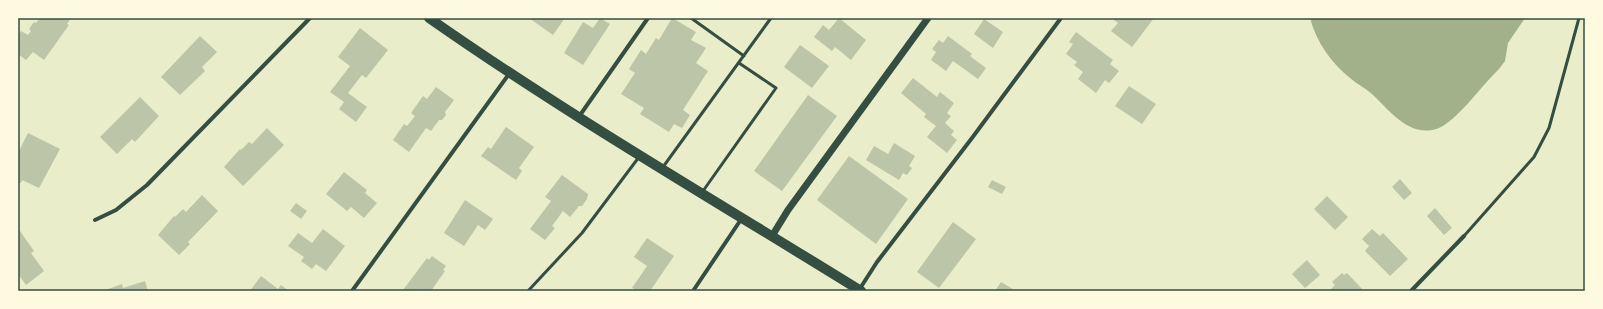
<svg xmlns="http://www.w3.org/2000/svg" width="1603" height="309" font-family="'Source Serif 4',serif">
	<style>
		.water { fill: #a3b18a }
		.building { fill: #bcc5a7 }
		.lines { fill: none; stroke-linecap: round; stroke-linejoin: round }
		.service { stroke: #344e41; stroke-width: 3 }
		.minor { stroke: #344e41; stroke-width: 4 }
		.tertiary { stroke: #344e41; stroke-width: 7 }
		.primary { stroke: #344e41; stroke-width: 10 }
		.neatline { fill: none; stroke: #344e41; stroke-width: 1.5 }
	</style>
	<rect width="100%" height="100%" fill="#e9edc9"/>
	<path class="water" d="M1310,18H1525L1508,43L1505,61L1499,69C1482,85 1460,117 1441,127C1412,141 1390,111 1372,94C1365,88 1357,84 1350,78C1331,63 1316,41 1310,18Z"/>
	<path class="building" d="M37,18H71L67,24L69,25L44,60L33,52L26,60L18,54V35L21,31L28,35L31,31L29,29L34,22L36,23L39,19Z
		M529,18H565L553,35Z
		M600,18L610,24L583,65L564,53L583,22L593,28Z
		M672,18L696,32L691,40L706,48L696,63L708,71L683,110L690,115L682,128L674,124L669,132L640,114L644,108L621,94L635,73L629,69L641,50L646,54L656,38L659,40Z
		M839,18L866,40L851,60L835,47L832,51L814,37L823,25L829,30Z
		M1111,18H1154L1132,47L1111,31L1118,23Z
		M984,19L1003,32L993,48L974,34Z
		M360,28L388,50L366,78L362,75L348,93L367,107L356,122L339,109L344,102L330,92L350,66L338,57Z
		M1076,32L1113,60L1110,64L1119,71L1109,83L1105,80L1096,93L1078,79L1083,72L1074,65L1077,62L1066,54L1073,44L1069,42Z
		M200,36L217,52L202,67L205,71L180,95L161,77Z
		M948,36L972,54L970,56L986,68L978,79L953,61L946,71L931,60L936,52L932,49L939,40L943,43Z
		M800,45L829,66L812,88L784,67Z
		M913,78L937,97L940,92L954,103L947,113L951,116L945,123L954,131L951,135L957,140L947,153L927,137L936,126L924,117L926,114L901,93Z
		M1129,86L1156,104L1142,124L1115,106Z
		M436,87L454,100L445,112L446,115L442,120H439L431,131L426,128L409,152L393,140L404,124L407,126L415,116L411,113L423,96L427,99Z
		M808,95L837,116L782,191L754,171Z
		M140,97L159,116L135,142L132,139L117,154L100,137Z
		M506,127L534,147L519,168L522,171L516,180L481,156L488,147L491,149Z
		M267,128L284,145L243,186L224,167L240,149L241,150L249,142L252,144Z
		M28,133L60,149L39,188L22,180L21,183L18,182V153Z
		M894,143L915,156L909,166L912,168L907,175L903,173L899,180L866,160L874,146L888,154Z
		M849,156L908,199L876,244L817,200Z
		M344,172L367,190L365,193L377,203L364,218L351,207L347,211L326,194Z
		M562,175L588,194L587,199L582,206H579L570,217L563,211L552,226L555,228L545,240L530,229L551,201L545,197Z
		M1400,179L1412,193L1404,200L1392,187Z
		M992,180L1006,187L1002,194L988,187Z
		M202,195L218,211L188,242L190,244L179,255L158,235L174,216L175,217L183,209L186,212Z
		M1327,196L1348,217L1335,230L1314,209Z
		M465,200L493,219L485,230L478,225L464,246L444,233Z
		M296,203L307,211L301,219L290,211Z
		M1435,208L1452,228L1444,235L1427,216Z
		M953,222L976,239L939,288L917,272Z
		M323,229L345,246L326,271L316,264L312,269L301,261L304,257L288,246L298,233L312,243Z
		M1372,229L1380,236L1383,233L1408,259L1390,276L1365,251L1369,246L1362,239Z
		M20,231L34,251L31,253L44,271L26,285L18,274V232Z
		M647,238L674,256L650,291H637L632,288L647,266L634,257Z
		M432,256L446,266L443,270L445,271L431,291H425L422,289L420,291L403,290L427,258L429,260Z
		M1307,260L1320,275L1305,288L1292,274Z
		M1342,273L1344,275L1347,273L1364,291H1329L1335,285L1332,282Z
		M261,276L278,289L281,285L289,291H250Z
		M145,281L148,291H103L122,284L123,288Z
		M1001,282L1016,291H995Z"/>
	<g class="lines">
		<path class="service" d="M691,18L744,56
			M663,167L771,18
			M703,191L776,88L739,63
			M1464,236L1534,157L1549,128L1579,18
			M528,291L582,233L639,157"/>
		<path class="minor" d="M578,118L648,18
			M95,220L116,210L147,185L310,18
			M859,290L877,262L972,138L1061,18
			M352,291L509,74
			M693,291L742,218
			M1411,291L1464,236"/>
		<path class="tertiary" d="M772,236L788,210L928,18"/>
		<path class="primary" d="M429,18C569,116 716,201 861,291"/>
	</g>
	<rect width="1603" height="309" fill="none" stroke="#fefae0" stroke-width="38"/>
	<rect x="19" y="19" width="1565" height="271" class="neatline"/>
</svg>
